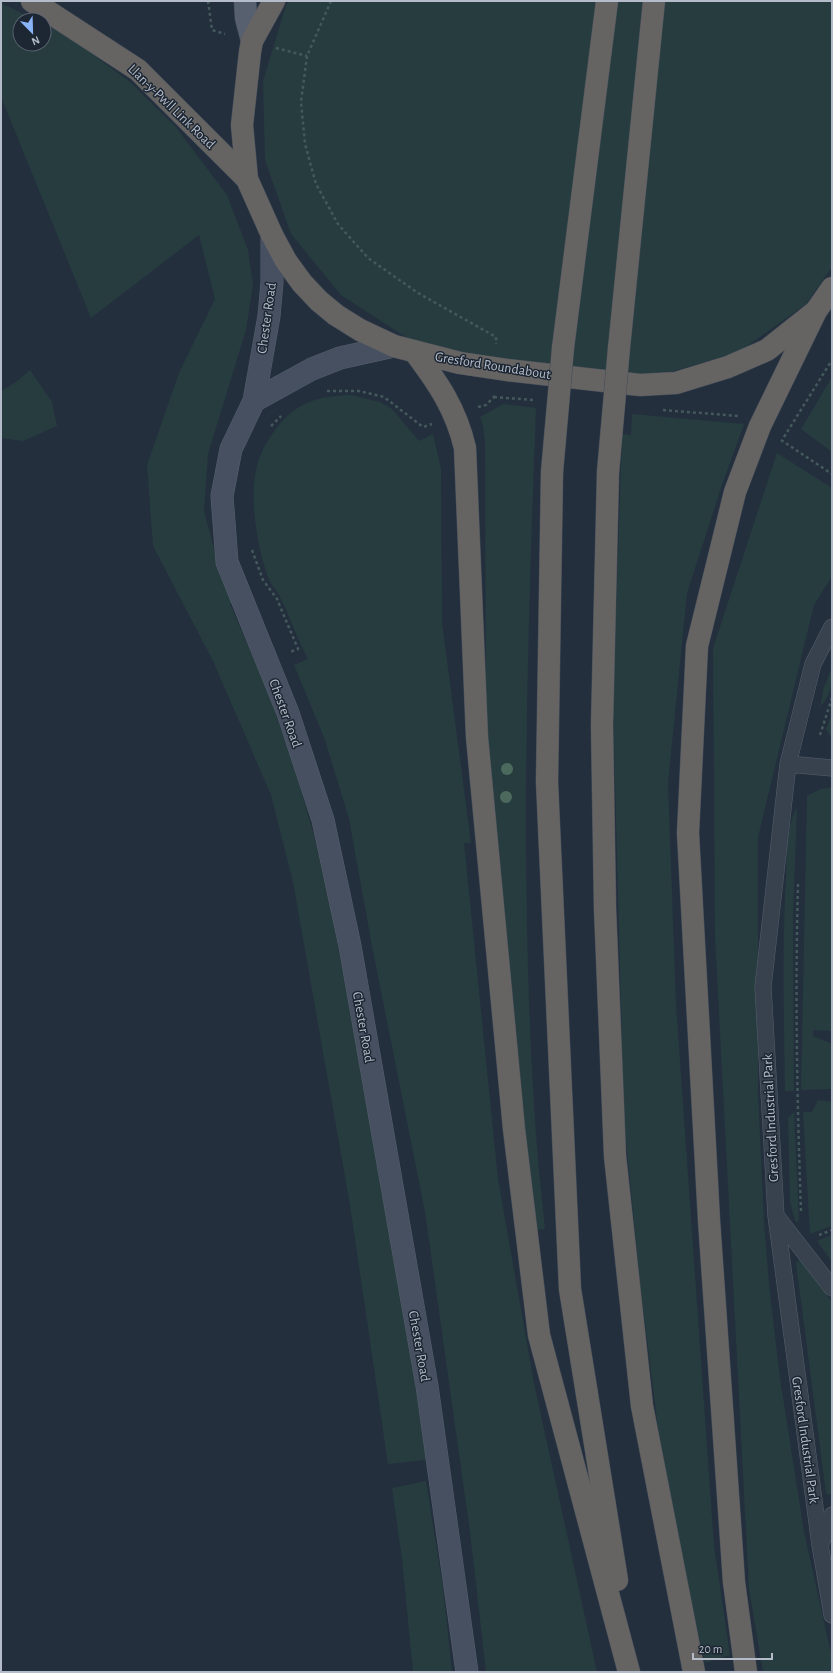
<svg xmlns="http://www.w3.org/2000/svg" width="833" height="1673" font-family="'Alegreya Sans',sans-serif">
	<style>
		.green { fill: #263c3f }
		.lines { fill: none; stroke-linecap: round; stroke-linejoin: round }
		.service-casing { stroke: #565f6c; stroke-width: 17 }
		.secondary-casing { stroke: #565f6c; stroke-width: 23 }
		.primary-casing { stroke: #414a57; stroke-width: 23 }
		.trunk-casing { stroke: #434c59; stroke-width: 23 }
		.path { stroke: #44595c; stroke-width: 2.5; stroke-dasharray: 3 3; stroke-linecap: butt }
		.service { stroke: #38414e; stroke-width: 16 }
		.secondary { stroke: #465061; stroke-width: 22 }
		.primary { stroke: #56606e; stroke-width: 22 }
		.trunk { stroke: #656462; stroke-width: 22 }
		.trunk-bridge-casing { stroke: #434c59; stroke-width: 23; stroke-linecap: butt }
		.trunk-bridge { stroke: #656462; stroke-width: 22 }
		.tree { fill: #4b6a5d }
		.labels { text-anchor: middle; stroke-width: 3; stroke-linejoin: round; paint-order: stroke }
		.street-label { font-size: 14px; fill: #b4bcc9; stroke: #1d2633 }
	</style>
	<rect width="100%" height="100%" fill="#242f3e"/>
	<path class="green" d="M289,1H832V267L806,304L739,352L660,375L581,371L487,358L407,338L341,295L291,234L265,160L263,81L286,5Z
		M1,3L36,20H20V44H44V24L65,34L130,82L175,126L227,195L248,250L253,285L246,330L208,454L204,511L217,560L236,601L230,604L265,683L293,763L313,832L327,889L393,1231L426,1460L388,1464L350,1205L293,882L271,795L213,661L153,546L147,465L179,373L215,299L199,235L91,318L1,97Z
		M30,370L52,402L57,426L23,441L1,438V391L16,382Z
		M832,377V452L801,429Z
		M351,395L380,402L392,409L419,441L433,434L441,469L442,622L471,843H464L498,1179L534,1383L597,1672H486L470,1532L425,1212L372,946L349,819L325,740L294,665L308,659C297,639 290,616 279,595C276,589 270,584 268,577C256,544 246,484 262,452C264,446 268,441 271,436C292,404 314,396 351,395Z
		M503,404L536,408C527,650 519,893 536,1135C538,1166 542,1198 545,1229L532,1230L486,723L485,443L483,426L480,417Z
		M632,414L744,424L722,485L687,593L668,783L676,1004L714,1546L730,1655L705,1663L665,1484L640,1283L624,1120L613,705L622,434L631,435Z
		M777,453L832,488V576L814,605L758,837V1093L764,1221L769,1285L780,1378L804,1532L832,1658V1672H763L749,1589L715,937L713,648Z
		M832,667C832,682 832,695 820,707L824,687Z
		M832,713V739L826,729Z
		M832,787V1031L813,1030V1036L832,1044V1089L801,1090L807,796L821,789Z
		M797,808L793,915L794,1091H785C784,1020 782,948 786,877C787,854 785,828 797,808Z
		M818,1100L832,1102V1226L810,1234L803,1112H812Z
		M794,1112L799,1220L796,1223L790,1203L788,1118Z
		M832,1235V1262L817,1241Z
		M799,1260L802,1261L832,1302V1493L828,1495L826,1493L796,1263Z
		M426,1481L443,1588L452,1672H413L402,1559L392,1488Z"/>
	<g class="lines">
		<defs>
			<path id="service" d="M832,627L813,664L788,764L763,987L776,1216L820,1545L832,1615
				M788,764L832,768
				M777,1217L832,1288
				M821,1543L832,1515"/>
			<path id="secondary" d="M272,235V282L269,316L254,401L231,449L222,496L227,562L288,713L323,820L350,946L427,1386L467,1672
				M254,401L312,369L340,358L394,346"/>
			<path id="primary" d="M245,1L246,18L252,41"/>
			<path id="trunk" d="M32,1L138,70L247,179
				M274,1L252,41L250,52L242,125L247,179L272,235L286,261L302,283L319,301L336,315L360,330L394,346L460,363L507,370L640,385L676,383L728,367L767,350L816,311L832,288
				M563,348L607,1
				M619,348L654,1
				M414,351C438,383 456,409 465,448L477,737L514,1129L539,1335L629,1672
				M552,472L547,782L570,1289L617,1580
				M608,472L602,725L605,908L615,1156L642,1406L694,1672
				M746,1672L734,1582L709,1220L688,833L697,646L735,492L760,426L816,311"/>
		</defs>
		<use href="#service" class="service-casing"/>
		<use href="#secondary" class="secondary-casing"/>
		<use href="#primary" class="primary-casing"/>
		<use href="#trunk" class="trunk-casing"/>
		<path class="path" d="M208,1L212,30L225,34
			M331,1L307,56L301,102L305,144L316,184L338,224L368,258L418,293L496,337V344
			M276,48L307,56
			M327,391H359L384,397L423,427L432,424
			M494,397L533,400
			M478,407L486,405L494,397V393
			M663,410L738,416
			M271,426L281,416
			M784,437L832,360
			M781,440L832,474
			M252,550L263,580L277,599L298,649L290,652
			M820,735L832,698
			M798,884C795,993 797,1102 801,1211
			M819,1235L832,1230"/>
		<use href="#service" class="service"/>
		<use href="#secondary" class="secondary"/>
		<use href="#primary" class="primary"/>
		<use href="#trunk" class="trunk"/>
		<defs>
			<path id="trunk-bridge" d="M552,472L563,348
				M608,472L619,348"/>
		</defs>
		<use href="#trunk-bridge" class="trunk-bridge-casing"/>
		<use href="#trunk-bridge" class="trunk-bridge"/>
	</g>
	<g class="tree">
		<circle cx="507" cy="769" r="6"/>
		<circle cx="506" cy="797" r="6"/>
	</g>
	<g class="labels">
		<g class="street-label">
			<text transform="translate(172 106) rotate(44)" y="5">Llan-y-Pwll Link Road</text>
			<text transform="translate(266 318) rotate(-82)" y="5">Chester Road</text>
			<text transform="translate(493 365) rotate(9)" y="5">Gresford Roundabout</text>
			<text transform="translate(286 713) rotate(70)" y="5">Chester Road</text>
			<text transform="translate(364 1027) rotate(80)" y="5">Chester Road</text>
			<text transform="translate(770 1118) rotate(-93)" y="5">Gresford Industrial Park</text>
			<text transform="translate(420 1346) rotate(80)" y="5">Chester Road</text>
			<text transform="translate(806 1440) rotate(82)" y="5">Gresford Industrial Park</text>
		</g>
	</g>
	<rect width="833" height="1673" fill="none" stroke="#b4bcc9" stroke-width="4"/>
	<g transform="translate(32 32) rotate(157)"><circle r="19" fill="#1d2633" stroke="#59626f"/>
	<path d="M0-3L7 15L0 10L-7 15Z" fill="#8ab4f8"/>
	<text y="-6" font-size="11" font-weight="bold" text-anchor="middle" fill="#b4bcc9">N</text>
	</g>
	<path d="M693 1653v6h79v-6" fill="none" stroke="#b4bcc9" stroke-width="2"/>
	<text x="699" y="1653" font-size="12" fill="#b4bcc9" stroke="#1d2633" stroke-width="3" paint-order="stroke">20 m</text>
</svg>
